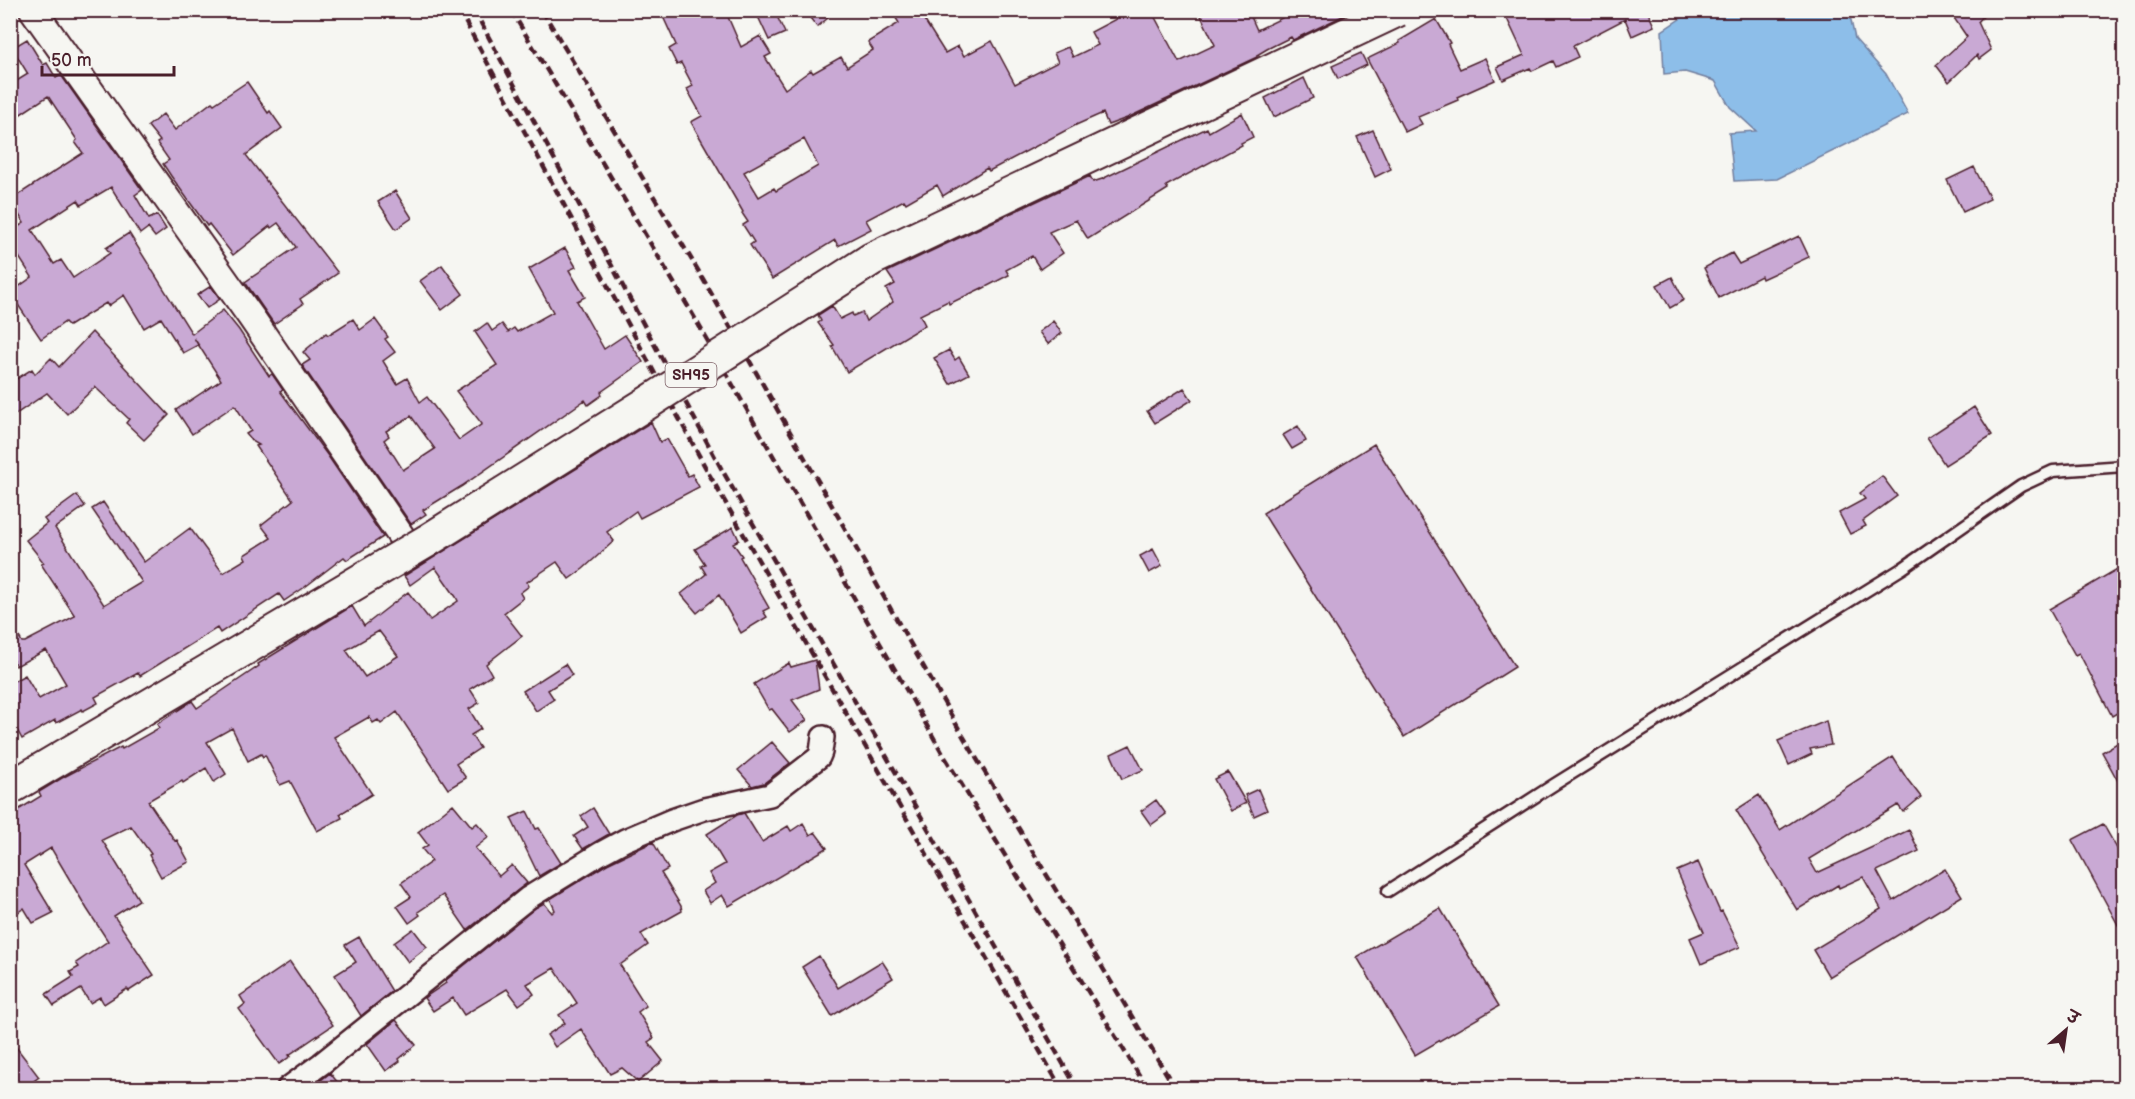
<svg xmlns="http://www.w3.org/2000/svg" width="2135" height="1099" font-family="'Balsamiq Sans','Playpen Sans Deva',sans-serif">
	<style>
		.water { fill: #8dbee9; stroke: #727e9d; stroke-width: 1.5 }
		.building { fill: #c9a9d4; stroke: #4a1f2b; stroke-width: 1.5; fill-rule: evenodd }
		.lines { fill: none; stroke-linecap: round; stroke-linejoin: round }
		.service-casing { stroke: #4a1f2b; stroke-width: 15 }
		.minor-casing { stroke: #4a1f2b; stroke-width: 26 }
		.tertiary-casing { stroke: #4a1f2b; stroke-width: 30 }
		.service { stroke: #f6f6f2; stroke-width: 10 }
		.minor { stroke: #f6f6f2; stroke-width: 21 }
		.tertiary { stroke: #f6f6f2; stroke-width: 26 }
		.rail { stroke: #4a1f2b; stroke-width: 4.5; stroke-dasharray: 9 4.5; stroke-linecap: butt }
		.primary-bridge-casing { stroke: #4a1f2b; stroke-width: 36; stroke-linecap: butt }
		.primary-bridge { stroke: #f6f6f2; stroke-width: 32 }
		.labels { text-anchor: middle; stroke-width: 6; stroke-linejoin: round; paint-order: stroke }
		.shield { fill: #f6f6f2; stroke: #7e6067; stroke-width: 1.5 }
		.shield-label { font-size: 15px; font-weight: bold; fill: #4a1f2b }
	</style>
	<rect width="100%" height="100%" fill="#f6f6f2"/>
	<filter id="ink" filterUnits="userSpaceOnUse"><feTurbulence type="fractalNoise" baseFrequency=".0167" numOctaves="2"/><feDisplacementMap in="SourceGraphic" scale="12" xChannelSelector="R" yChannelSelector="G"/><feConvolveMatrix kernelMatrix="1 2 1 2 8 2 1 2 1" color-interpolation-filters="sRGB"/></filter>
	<g filter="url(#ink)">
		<path class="water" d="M1692,11H1849L1855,39L1886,74L1908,114L1777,179L1734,181L1729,133L1756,131L1730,107L1715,81L1685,72L1664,74L1662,31Z"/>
		<path class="building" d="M660,10H725L741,47L760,36L771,54L765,57L785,89L811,70L813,73L841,57L847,67L873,50L868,42L899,23L891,10H918L945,53L958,46L964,56L992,41L1015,84L1058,62L1054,53L1068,47L1073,57L1098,45L1091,32L1116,19L1114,15L1123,10H1151L1179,62L1215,45L1201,16L1212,10H1248L1257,30L1282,18L1278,10H1355L1293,40L1291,37L1267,49L1257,55V57L1127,118L1108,125L1103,113L1076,125L989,171L987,168L943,196L937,185L906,203L904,200L866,220L871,229L838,246L835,240L772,279L750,245L754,242L743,225L748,222L742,213L743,212L691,122L702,116L687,89L693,86L681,63L677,65L669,49L676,45ZM804,139L818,166L776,191L774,188L759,197L744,172Z
			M755,10H774L785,33L769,40Z
			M804,10H821L828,18L817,27Z
			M1503,10H1647L1654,26L1632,36L1625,19L1573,46L1578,57L1556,67L1553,61L1532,71L1530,68L1503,80L1497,67L1524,55Z
			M1964,10H1989L1978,22L1991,50L1979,59L1977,55L1949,82L1936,65L1967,37L1954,18Z
			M1436,19L1450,43L1448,44L1460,69L1485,58L1495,80L1457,97L1458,100L1418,117L1422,124L1405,132L1367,59L1400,43L1399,41Z
			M27,39L43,65L47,63L56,78L61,75L142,190L135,195L149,219L157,215L166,229L155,237L148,228L140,234L111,187L81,205L78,200L32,230L54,264L61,260L73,278L110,253L106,248L129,233L192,334L223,310L239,330L269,376L272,374L283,390L280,391L328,456L383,537L347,560L344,557L305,587L284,601L279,594L220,633L217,628L140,676L138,673L95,697L98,703L83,711L82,709L56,723L55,720L22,739L10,717V683L25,675L39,699L66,684L46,650L16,666L10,655V621L22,642H25L75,616L41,564L44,563L26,540L47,523L44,519L77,495L85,506L55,528L104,605L142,582L92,509L103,502L144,562L190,528L223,573L246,559L244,555L271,538L261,525L293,500L256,446L259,445L252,441L246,434L251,431L235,405L192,434L176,410L221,380L194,338L198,345L183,353L161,318L144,328L124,295L108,306L106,303L69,326L65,322L41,339L10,293L32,277L10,243V232L24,223L10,200L83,153L75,142L77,140L48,96L10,121V85L28,74L12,48Z
			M1361,53L1367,65L1338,79L1332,66Z
			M1304,78L1313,98L1274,117L1265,98Z
			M247,82L268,113L270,111L282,128L246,155L338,273L300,299L303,304L274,324L245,282L296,247L278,223L271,228L270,226L233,255L209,224L207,226L171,176L163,164L169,160L157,143L160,141L148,126L163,114L175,130L212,102L214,104Z
			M1242,113L1253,137L1241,143L1242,145L1166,186L1168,189L1088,239L1076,220L1049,232L1063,253L1040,269L1032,256L1006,270L1009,275L982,289V288L949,304L948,301L920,315L925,325L847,372L832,346L834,345L818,323L821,321L818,315L832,306L840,319L852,313L853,316L862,312L866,321L893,302L886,289L895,284L887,272L1090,176L1093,182L1102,179L1207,128L1209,132Z
			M1373,130L1391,169L1375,177L1357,137Z
			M1974,167L1990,199L1963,212L1947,180Z
			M395,191L412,218L396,229L378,202Z
			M1799,236L1809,257L1762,279L1761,276L1719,298L1704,268L1732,253L1739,264Z
			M565,248L576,267L569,270L585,297L577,301L604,349L625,335L643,362L601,392L602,395L588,405L585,400L462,486L423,510L426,514L411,524L302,365L310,360L303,352L326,333L328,335L353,319L360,330L375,319L388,337L385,339L395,352L383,361L397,384L407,378L420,402L427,397L459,440L482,424L456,391L497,365L475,332L487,323L492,331L502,324L508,332L514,328L517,332L553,312L529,269ZM411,416L435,449L403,470L384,440L389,436L386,431Z
			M442,265L463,294L442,310L420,281Z
			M1672,277L1684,300L1670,308L1657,285Z
			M211,286L220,299L207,308L197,295Z
			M1053,321L1062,333L1048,344L1039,332Z
			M92,332L169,415L144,440L126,423L129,419L95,387L67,414L47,393L10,418V383L32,369L35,374L51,358L59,367Z
			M949,350L955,360L959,357L969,374L950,384L934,358Z
			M1184,388L1192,400L1155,423L1147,411Z
			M1974,407L1992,435L1945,465L1927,438Z
			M651,422L660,442L667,439L688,476L692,474L699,487L640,518L636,511L607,532L614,541L583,569L569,579L557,562L527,582L529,586L520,593L523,598L504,613L522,636L486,664L492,675L470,689L479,703L469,709L481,729L471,735L480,748L456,764L466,778L448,789L397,712L381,724L378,720L373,723L369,717L334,737L372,794L340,814L342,818L317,831L290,781L280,785L265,755L263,757L261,754L248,761L232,728L207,742L226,774L214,782L206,768L183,783L182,781L148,801L175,841L177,840L189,862L161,877L149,855L151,854L131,826L102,840L139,900L114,916L154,975L129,991L127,989L104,1004L100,997L90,1003L81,989L54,1006L46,994L73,977L70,972L79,967L76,963L108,941L87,909L51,848L24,865L53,913L33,923L24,908L10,918V815L41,796L39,792L62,778L121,747L122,749L159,728L157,724L192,701L197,708L259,666L258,664L352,606L364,626L408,592L430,620L458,601L456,597L435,567L410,585L404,576ZM379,631L398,656L365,677L346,650Z
			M1298,426L1306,441L1292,449L1283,435Z
			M1374,444L1515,667L1404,737L1263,513Z
			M1882,476L1897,496L1863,521L1866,526L1850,534L1839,513L1865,499L1860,493Z
			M733,527L739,540L733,543L742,556L740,557L769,608L763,611L767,617L741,633L719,595L697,613L681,594L706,574L701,566L705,564L695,549Z
			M1153,549L1162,566L1149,573L1140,556Z
			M2124,565V709L2112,716L2079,653L2075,655L2049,609Z
			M815,660L819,689L792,700L807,720L790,732L772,709L769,710L754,684L789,663L791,667Z
			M565,664L572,675L548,690L554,699L536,711L523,691Z
			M1826,721L1831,745L1810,749L1812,754L1789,765L1778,741Z
			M2124,739V792L2102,752Z
			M772,742L790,763L764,783L752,786L738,770Z
			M1130,745L1143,770L1122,779L1111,754Z
			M1893,757L1907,779L1921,797L1903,812L1898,805L1809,859L1817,873L1909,830L1919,851L1877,871L1893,901L1945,869L1962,896L1829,977L1813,950L1881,909L1863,877L1839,888L1838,885L1797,910L1736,810L1759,795L1780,830Z
			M1228,772L1246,803L1231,811L1214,779Z
			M1258,789L1267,810L1254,816L1245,795Z
			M1156,800L1166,814L1151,825L1141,811Z
			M453,804L472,827L477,823L489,837L475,848L499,876L512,865L527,883L467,930L443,895L418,912L420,915L409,923L397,906L411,897L401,883L432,861L422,849L428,845L418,832Z
			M593,808L609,834L583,849L574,836L588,827L581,816Z
			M527,811L536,829L539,828L561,863L539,876L511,818Z
			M744,813L762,842L788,826L791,831L803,823L810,835L815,832L827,848L729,906L722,895L710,903L703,891L715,883L709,873L725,864L707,834L737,815Z
			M2103,824L2124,861V936L2072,840Z
			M653,842L668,869L661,873L681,906L682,911L641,934L648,945L620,965L646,1006L638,1012L654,1038L648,1042L663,1061L638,1082L622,1068L610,1074L581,1029L555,1047L547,1035L565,1023L559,1015L577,1003L554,968L527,984L534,994L519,1005L507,989L464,1015L453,998L433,1011L424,998L446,983L445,981L535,908L544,903L552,913L555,910L550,899L607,864Z
			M1698,862L1720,912L1722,911L1740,947L1701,964L1690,938L1704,932L1677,871Z
			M1440,908L1499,1006L1415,1055L1357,957Z
			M413,929L427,947L408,962L394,943Z
			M359,937L392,991L361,1016L335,975L356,962L345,945Z
			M819,956L838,988L882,961L893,978L832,1016L802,967Z
			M290,962L333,1025L289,1055L291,1056L279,1064L239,1009L245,1004L240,996Z
			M396,1020L416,1045L399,1059L400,1061L386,1071L367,1044Z
			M10,1039L39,1077L23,1089H10Z
			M330,1073L343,1089H311L320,1081Z"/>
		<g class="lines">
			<defs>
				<path id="service" d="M1388,891L1555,784L1903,568L2021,486L2053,471L2124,466"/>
				<path id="minor" d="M288,1088L321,1064L528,898L601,853L625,840L672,820L704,809L770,795L819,757L821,752L823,737"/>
				<path id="tertiary" d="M33,10L251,317L401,536"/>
			</defs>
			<use href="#service" class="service-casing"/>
			<use href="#minor" class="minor-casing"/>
			<use href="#tertiary" class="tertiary-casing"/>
			<use href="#service" class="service"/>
			<use href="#minor" class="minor"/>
			<use href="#tertiary" class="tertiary"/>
			<path class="rail" d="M459,10L709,474L1061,1088
				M474,10L721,468L1077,1088
				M511,10L689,308L943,754L1147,1088
				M542,10L699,272L963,736L1175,1088"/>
			<defs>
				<path id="primary-bridge" d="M10,788L427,541L649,402L872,259L1398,10"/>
			</defs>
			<use href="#primary-bridge" class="primary-bridge-casing"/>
			<use href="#primary-bridge" class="primary-bridge"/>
		</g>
	</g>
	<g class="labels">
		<rect class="shield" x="665.5" y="363" width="51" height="24" rx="4.5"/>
		<g class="shield-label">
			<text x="691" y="380">SH95</text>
		</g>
	</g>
	<rect width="2135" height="1099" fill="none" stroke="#f6f6f2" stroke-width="36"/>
	<rect x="18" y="18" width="2099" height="1063" fill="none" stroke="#4a1f2b" stroke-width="2" filter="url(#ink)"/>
	<g transform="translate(2066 1030) rotate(29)" stroke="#f6f6f2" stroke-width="4.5" paint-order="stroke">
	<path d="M0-4.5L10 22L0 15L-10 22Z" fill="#4a1f2b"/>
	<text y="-9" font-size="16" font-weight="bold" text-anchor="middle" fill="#4a1f2b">उ</text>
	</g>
	<path d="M42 66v9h132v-9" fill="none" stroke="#4a1f2b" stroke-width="3"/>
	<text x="51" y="66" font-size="18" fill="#4a1f2b" stroke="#f6f6f2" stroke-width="4.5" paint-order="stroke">50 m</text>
</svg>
